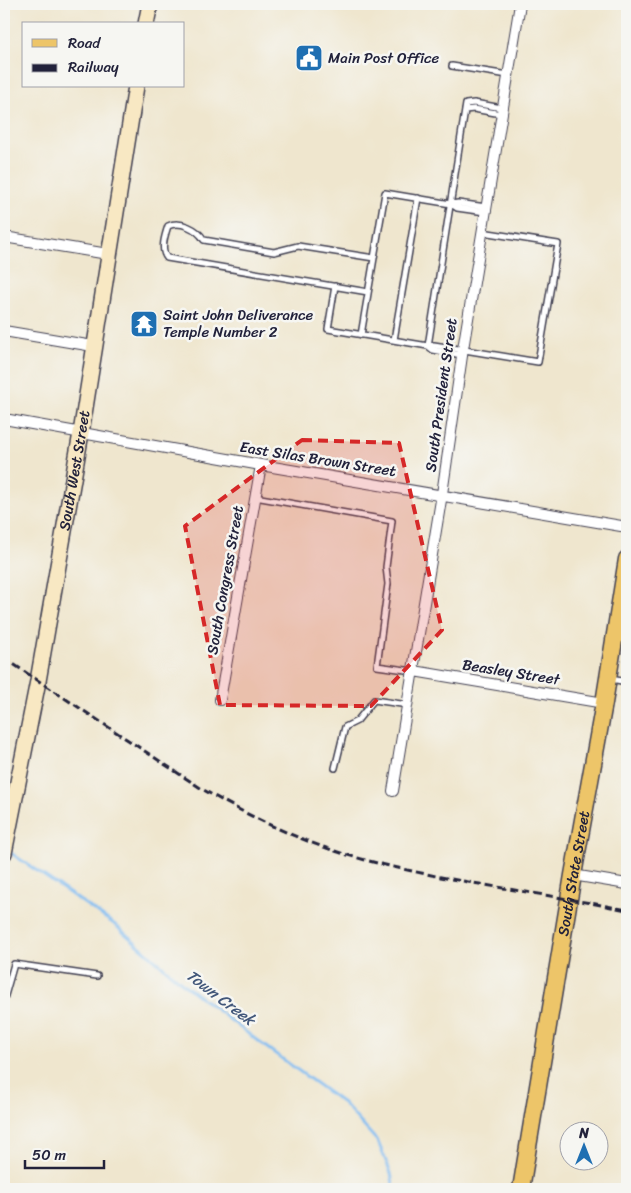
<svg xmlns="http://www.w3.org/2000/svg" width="631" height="1193" font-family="Sriracha,sans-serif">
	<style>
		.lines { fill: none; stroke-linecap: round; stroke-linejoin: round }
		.stream { stroke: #7dbaf0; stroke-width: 3 }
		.lane-casing { stroke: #413f51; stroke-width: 8 }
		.street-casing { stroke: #413f51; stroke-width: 12 }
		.secondary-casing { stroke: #413f51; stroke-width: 18 }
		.primary-casing { stroke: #413f51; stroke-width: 19 }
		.lane { stroke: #fff; stroke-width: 5 }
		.street { stroke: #fff; stroke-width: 10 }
		.secondary { stroke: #f8e8c3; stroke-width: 15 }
		.primary { stroke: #edc569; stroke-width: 16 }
		.rail { stroke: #22223b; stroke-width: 3; stroke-dasharray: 8 4; stroke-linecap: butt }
		.marked { fill: #d62828; fill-opacity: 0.2; stroke: #d62828; stroke-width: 4; stroke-dasharray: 10 6; stroke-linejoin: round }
		.labels { text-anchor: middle; stroke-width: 5; stroke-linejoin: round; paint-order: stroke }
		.poi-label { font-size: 15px; fill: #22223b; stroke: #f6f6f2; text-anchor: start }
		.street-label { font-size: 15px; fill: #22223b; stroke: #f6f6f2 }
		.water-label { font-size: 16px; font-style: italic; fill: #42577a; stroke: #f6f6f2 }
	</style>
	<rect width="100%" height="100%" fill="#f6f6f2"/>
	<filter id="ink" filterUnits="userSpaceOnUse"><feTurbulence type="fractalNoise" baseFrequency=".02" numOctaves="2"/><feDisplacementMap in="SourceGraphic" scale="10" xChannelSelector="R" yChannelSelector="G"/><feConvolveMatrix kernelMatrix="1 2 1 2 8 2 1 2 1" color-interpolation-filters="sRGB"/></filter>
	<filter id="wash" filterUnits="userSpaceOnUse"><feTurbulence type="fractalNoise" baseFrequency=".0096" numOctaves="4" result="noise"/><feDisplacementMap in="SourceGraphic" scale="20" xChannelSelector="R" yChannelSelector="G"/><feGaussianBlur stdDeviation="1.12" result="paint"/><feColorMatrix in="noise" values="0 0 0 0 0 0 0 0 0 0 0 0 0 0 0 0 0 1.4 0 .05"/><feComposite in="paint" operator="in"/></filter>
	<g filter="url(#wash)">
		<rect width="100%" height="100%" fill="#efe6ce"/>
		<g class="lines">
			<path class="stream" d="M8,851L114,924L182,983L259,1042L343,1103L378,1142L391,1173L394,1189"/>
		</g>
	</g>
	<g filter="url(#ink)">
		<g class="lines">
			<defs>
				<path id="lane" d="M452,66L508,75
					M465,110L474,109L501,114
					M451,204L457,208L485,212
					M335,286L328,329L428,346L466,104L474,103L502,108
					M368,292L167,258C160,250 165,235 168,226C180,220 198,229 204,240L274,252L298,246L374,258
					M361,335L385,193L451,204L458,203L486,207
					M394,340L418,198
					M428,346L434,345L538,362L558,244L482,232
					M428,346L433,350L462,355
					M255,497L392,521L386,567L388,584L377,666L413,671
					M611,679L627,682
					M335,768L345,727L357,721L374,700L408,705
					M4,999L14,964L97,976"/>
				<path id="street" d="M4,237L108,254
					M4,331L93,346
					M4,419L261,465L627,527
					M414,671L604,703
					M220,700L261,465
					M393,791L442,494L463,349L520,4
					M573,875L627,884"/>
				<g id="secondary">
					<path d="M146,24L150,4"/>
					<path id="s1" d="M4,853L38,681L81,433L136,86"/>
				</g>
				<g id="primary">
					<path id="s2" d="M521,1189L573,875L604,703L627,559"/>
				</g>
			</defs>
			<use href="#lane" class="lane-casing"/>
			<use href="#street" class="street-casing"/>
			<use href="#secondary" class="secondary-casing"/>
			<use href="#primary" class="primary-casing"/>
			<use href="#lane" class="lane"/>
			<use href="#street" class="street"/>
			<use href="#secondary" class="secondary"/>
			<use href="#primary" class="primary"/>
			<path class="rail" d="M4,658L202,789C255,820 312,847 373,862C456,883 543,893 627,910"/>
		</g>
	</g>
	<path class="marked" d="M302,440L399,443L442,630L371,706L220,705L185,526Z"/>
	<defs>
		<symbol id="civic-square" viewBox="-11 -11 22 22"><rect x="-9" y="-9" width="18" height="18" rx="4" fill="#1f6fb2" stroke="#f6f6f2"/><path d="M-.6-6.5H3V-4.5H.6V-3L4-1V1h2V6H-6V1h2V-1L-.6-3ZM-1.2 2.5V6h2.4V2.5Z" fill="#fff"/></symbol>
		<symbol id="temple-square" viewBox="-11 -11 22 22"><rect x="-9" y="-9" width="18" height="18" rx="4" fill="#1f6fb2" stroke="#f6f6f2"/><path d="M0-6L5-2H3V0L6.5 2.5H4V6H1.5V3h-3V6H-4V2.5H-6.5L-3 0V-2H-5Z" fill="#fff"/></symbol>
	</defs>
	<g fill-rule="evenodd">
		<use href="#civic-square" x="293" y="42" width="32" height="32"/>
		<use href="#temple-square" x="128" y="308" width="32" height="32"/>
	</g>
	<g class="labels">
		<g class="poi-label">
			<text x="328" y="63">Main Post Office</text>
			<text x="163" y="320">Saint John Deliverance<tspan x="163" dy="17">Temple Number 2</tspan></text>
		</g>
		<g class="street-label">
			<text transform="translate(441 395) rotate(-82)" y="5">South President Street</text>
			<text transform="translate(318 459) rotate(9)" y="5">East Silas Brown Street</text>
			<text dy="5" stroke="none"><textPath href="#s1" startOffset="389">South West Street</textPath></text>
			<text transform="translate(225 580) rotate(-80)" y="5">South Congress Street</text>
			<text transform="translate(511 672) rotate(9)" y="5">Beasley Street</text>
			<text dy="5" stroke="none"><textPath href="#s2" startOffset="320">South State Street</textPath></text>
		</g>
		<g class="water-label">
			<text transform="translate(221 997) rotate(37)" y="6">Town Creek</text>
		</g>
	</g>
	<rect width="631" height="1193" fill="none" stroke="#f6f6f2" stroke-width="20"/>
	<rect x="22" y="22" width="162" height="65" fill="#f6f6f2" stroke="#a1a1a9"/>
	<rect x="32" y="39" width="25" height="8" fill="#edc569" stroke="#a1a1a9"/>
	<text x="68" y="48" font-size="15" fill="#22223b">Road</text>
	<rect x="32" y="64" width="25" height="8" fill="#22223b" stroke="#a1a1a9"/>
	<text x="68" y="72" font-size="15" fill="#22223b">Railway</text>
	<g transform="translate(584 1146)"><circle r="24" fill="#f6f6f2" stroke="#a1a1a9"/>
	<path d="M0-4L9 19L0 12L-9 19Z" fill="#1f6fb2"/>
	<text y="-8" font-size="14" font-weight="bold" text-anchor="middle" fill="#22223b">N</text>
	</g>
	<path d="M25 1160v8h79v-8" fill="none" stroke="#22223b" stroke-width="2.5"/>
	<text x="32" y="1160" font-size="15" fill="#22223b" stroke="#f6f6f2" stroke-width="4" paint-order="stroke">50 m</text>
</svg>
